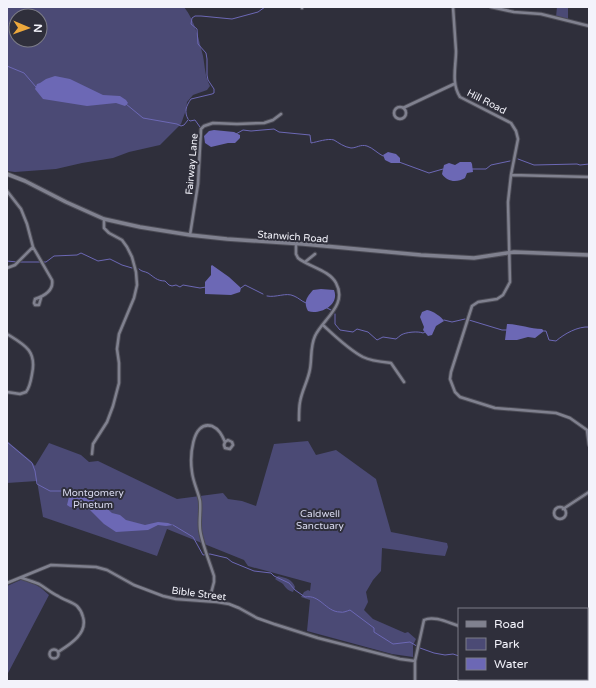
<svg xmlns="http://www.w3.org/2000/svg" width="596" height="688" font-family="'Varela Round',sans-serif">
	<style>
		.green { fill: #4b4a75; fill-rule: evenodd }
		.water { fill: #6c68b5 }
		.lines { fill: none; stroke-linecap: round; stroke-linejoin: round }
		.stream { stroke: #6c68b5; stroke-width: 1 }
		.minor-casing { stroke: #4c4c56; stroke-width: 4.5 }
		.tertiary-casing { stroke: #4c4c56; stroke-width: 5.5 }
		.minor { stroke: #80818f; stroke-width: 2.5 }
		.tertiary { stroke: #80818f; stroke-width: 3.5 }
		.labels { text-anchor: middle; stroke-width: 4; stroke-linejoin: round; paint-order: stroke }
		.street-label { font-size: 10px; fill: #f3f3fb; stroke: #2f2f3b }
		.park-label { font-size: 10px; fill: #d9daef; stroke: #2f2f3b }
	</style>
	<rect width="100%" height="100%" fill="#2f2f3b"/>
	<path class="green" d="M7,7H184C195,20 199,40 203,56C205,67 205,77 210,86L207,90L193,95L187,102L186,110L181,124L160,145L129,152L113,158L82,163L56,169L15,172L7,171ZM16,16H40V40H16Z
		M557,7H568V20L556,17Z
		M7,441L31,461L35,466L49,443L81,455L89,462L98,461L177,499L223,493L228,499L242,501L256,506L274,444L308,441L316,455L336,450L376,479L391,532L447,543L448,547L445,556L426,554L382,548L381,571L373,580L366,592L368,602L364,610L373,619L405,633L408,632L416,639L413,645V657L392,654L307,631L310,600L301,597L304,592L308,590L310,591L311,583L248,566L244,560L167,529L157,556L43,517L37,481L7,483Z
		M278,576C286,578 292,579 295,587L293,592C287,590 286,588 283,584C281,582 277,581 275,579Z
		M25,578L41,588L49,595L7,675V586Z"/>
	<path class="water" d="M55,76L70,79L103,95L120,96L126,100L128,103L125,106L116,103L87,106L43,99L35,89L37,84L40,83L46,79Z
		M214,130L234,132L240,135V138L235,143H228L211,147L205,143L204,136L209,131Z
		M388,152L396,154L400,158V163H391L385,160L383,155Z
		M460,162H471L472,164L473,172L467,173L465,178C457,183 447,182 442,174L444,165L449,163L455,165Z
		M212,265L229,277L241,288L240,292L231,295L205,294V282L211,275V266Z
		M321,289L334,290C340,305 320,315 308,311C303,302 307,297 313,290Z
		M427,310C433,311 442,317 444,321L436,326L432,335L428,336L423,330L424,327L420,317L422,312Z
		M507,324C519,324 530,329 542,329L544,331L535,338L528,337L517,340H505Z
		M71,489L77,490L82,495L102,504L112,513L120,515L126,520L145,525L158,522L168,523L173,525L166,526L158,525L148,530L116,532L104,524L90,510L70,507L67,505Z"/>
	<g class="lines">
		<path class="stream" d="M7,66L24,73L36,87
			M126,104L143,118L177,124L181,126L184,125L188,120
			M188,119C184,112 186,106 191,99L212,94L214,93V89L208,80L207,75V59L206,53L198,44L197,29L191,24L192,18L195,16H201L232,19L258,12L265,7
			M189,120L190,121L195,120L200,127
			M236,134L243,130L251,131L274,129L279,132L310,135L311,143C317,142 328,138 334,140C339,143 344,147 351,148C357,148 360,144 367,146C373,148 377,153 383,156
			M518,159L534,165L577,164L580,165L589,164
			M399,162L429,173L443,169
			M472,169H486L491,165L510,161
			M7,261L17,262
			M20,262H46L54,256L77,255L81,253L98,261L110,259L122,265L132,268
			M139,269C142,272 144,271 148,273C154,277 157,281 165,281L169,285L172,286L176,285L180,287L183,285L200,288L206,287
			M241,288L245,285L263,294
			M267,296C276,298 286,292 294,296C299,298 301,301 306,303
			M327,308L331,310
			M335,314V324L340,330L353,332L357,329L368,332L377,340L383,337L396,339C398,338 399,336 401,335C406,332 418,331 423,333L425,332
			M444,320L452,322L465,319
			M469,320L502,330H507
			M544,331H546L549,340L556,341C564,334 578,326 589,327
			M7,442L32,463L35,471L37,484L50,491H66
			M173,525L193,537L203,555L210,554L227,558L232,562L254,571L271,573L274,576L289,583L295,590L305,597C320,594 326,612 340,612C343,613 347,611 350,610L374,628V632L393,644L410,642L420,648L434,653L445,655L453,654L459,656
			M496,681L497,679"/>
		<defs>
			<path id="minor" d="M453,7C454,22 455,36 456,51C456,66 451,83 460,97L511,123L516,131L518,139L511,175L508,202L510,282L503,295L497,299L478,302L472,306L451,372L450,379L455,392L460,397L495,408L556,413L570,418L587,430L589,445
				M491,7L514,12L541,14L589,26
				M302,8V7
				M394 113a6 6 0 1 1 12 0a6 6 0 1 1-12 0Z
				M403,108L454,84
				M511,175L589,177
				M7,191L21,209L27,224L33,247L52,280C54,291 44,296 35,299L34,303L35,305H39L41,298
				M190,235L198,184L201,129L204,126L213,123L237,124L264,123L273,120L281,114
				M296,244V254L298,258C309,267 329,270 336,283C348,305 323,319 315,336C310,347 312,358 310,369C308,381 302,390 300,402C299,407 299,414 299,420
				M305,262L315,254
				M7,268L15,265L33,247
				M323,325C335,336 348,349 363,357C371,361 382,362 391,363L404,382
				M7,334C25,345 37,351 32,374C31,380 30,387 26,392L20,394L7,392
				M92,454L93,444L107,422L113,406L119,383V363L117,349L119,334L134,298L137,285L136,272L132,257L127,247L122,240L109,233L104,228V219
				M554 513a6 6 0 1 1 12 0a6 6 0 1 1-12 0Z
				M563,509L589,492
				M22,578C28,580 34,582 39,584C46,588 51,593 58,596C64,600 72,602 77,606C80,609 82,613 83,617C88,634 69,645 58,652
				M7,583L51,565L96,567L107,570L134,585L163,596L176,599L217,602L229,604L239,608L257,618L274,624L318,638L400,659L415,661
				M209,601L214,582V576C210,563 201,541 200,529C199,519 201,511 200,501C198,491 193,482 192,472C190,459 191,420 212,426C219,429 222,435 225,442L224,445L225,448L230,449L233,445L232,442L228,440L225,442
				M49.5 654a4.5 4.5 0 1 1 9 0a4.5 4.5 0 1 1-9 0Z
				M587,651H589
				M415,681V661L424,620C434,615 449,623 459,626"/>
			<path id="tertiary" d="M7,174L25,181L66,202L104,219L140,227L190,235L227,239L303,244L421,255L474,258L514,252L589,255"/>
		</defs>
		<use href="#minor" class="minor-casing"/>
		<use href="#tertiary" class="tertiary-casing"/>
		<use href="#minor" class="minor"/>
		<use href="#tertiary" class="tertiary"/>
	</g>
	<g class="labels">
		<g class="street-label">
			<text transform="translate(487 101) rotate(27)" y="4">Hill Road</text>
			<text transform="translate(191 164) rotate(-85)" y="4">Fairway Lane</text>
			<text transform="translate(293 236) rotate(4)" y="4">Stanwich Road</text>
			<text transform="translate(199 593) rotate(7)" y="4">Bible Street</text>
		</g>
		<g class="park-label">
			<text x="93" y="496">Montgomery<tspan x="93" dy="12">Pinetum</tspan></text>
			<text x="320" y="517">Caldwell<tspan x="320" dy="12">Sanctuary</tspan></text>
		</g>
	</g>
	<rect width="596" height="688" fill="none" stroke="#f3f3fb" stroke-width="16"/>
	<rect x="458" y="608" width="130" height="72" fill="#2f2f3b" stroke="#7d7d88"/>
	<rect x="466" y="621" width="20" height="6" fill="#80818f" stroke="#7d7d88"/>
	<text x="494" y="628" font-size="12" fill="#f3f3fb">Road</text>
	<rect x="466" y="638" width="20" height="12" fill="#4b4a75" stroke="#7d7d88"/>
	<text x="494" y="648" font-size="12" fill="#f3f3fb">Park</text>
	<rect x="466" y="658" width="20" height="12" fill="#6c68b5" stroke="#7d7d88"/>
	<text x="494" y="668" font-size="12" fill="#f3f3fb">Water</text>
	<g transform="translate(28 28) rotate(92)"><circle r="19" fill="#2f2f3b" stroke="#7d7d88"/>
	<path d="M0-3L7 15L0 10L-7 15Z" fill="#eda83c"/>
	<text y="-6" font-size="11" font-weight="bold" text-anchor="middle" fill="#f3f3fb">N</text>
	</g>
</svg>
